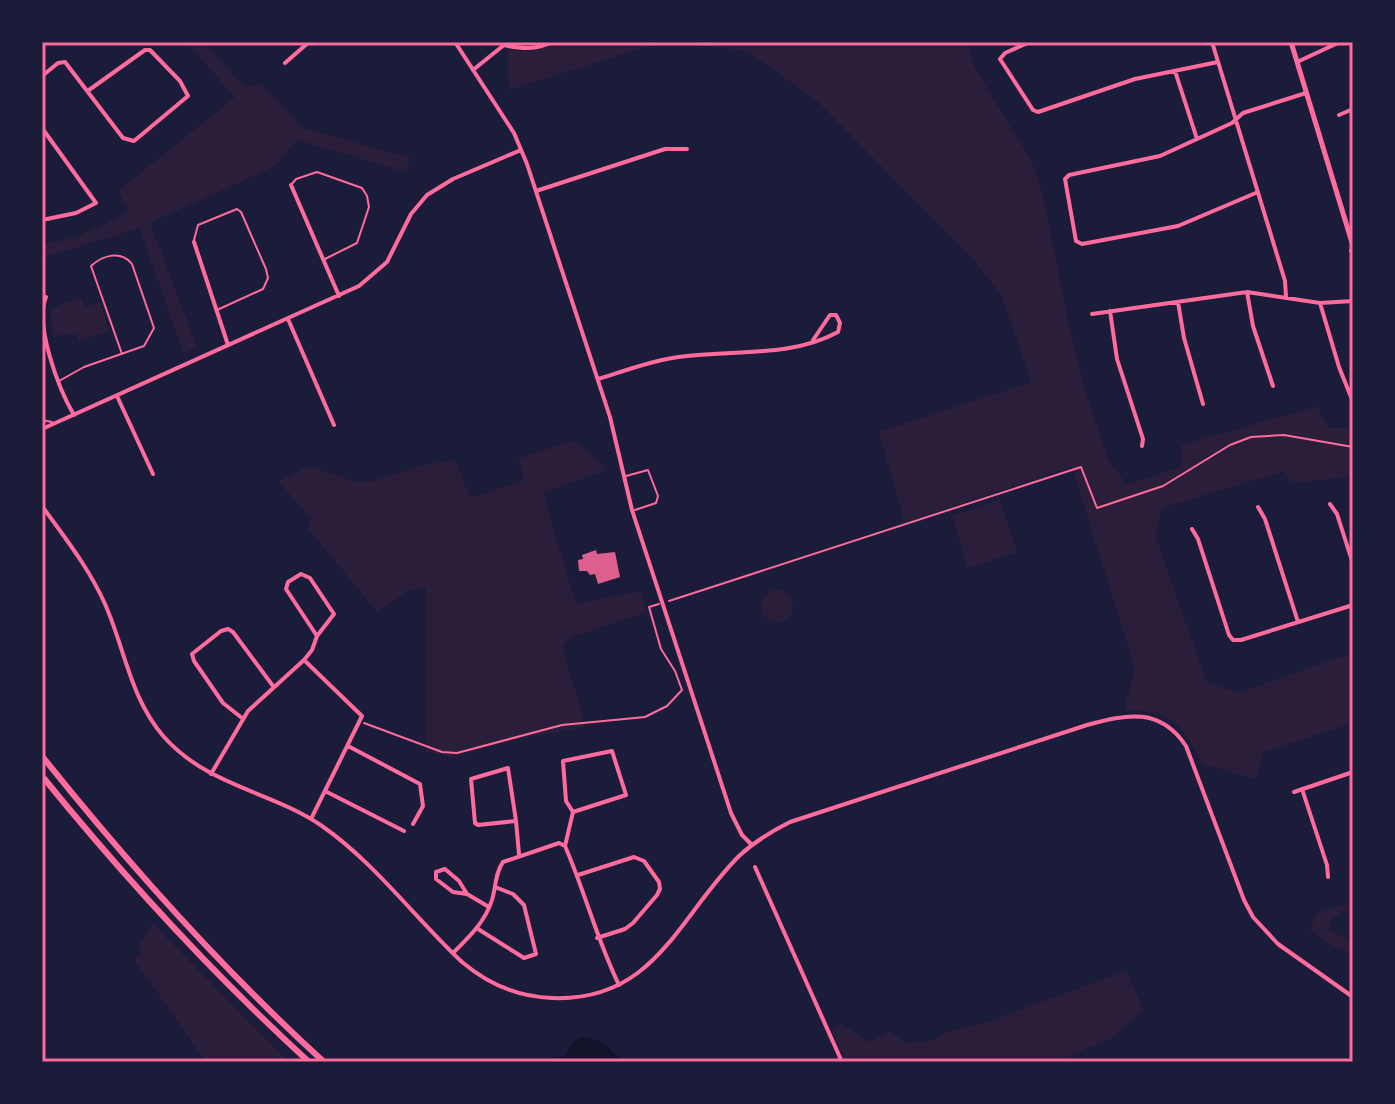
<svg xmlns="http://www.w3.org/2000/svg" width="1395" height="1104" font-family="'Alegreya Sans',sans-serif">
	<style>
		.green { fill: #2a1e3b }
		.water { fill: #12122b }
		.building { fill: #dd5f8e }
		.lines { fill: none; stroke-linecap: round; stroke-linejoin: round }
		.path { stroke: #ff6b9d; stroke-width: 2 }
		.service { stroke: #ff6b9d; stroke-width: 2 }
		.minor { stroke: #ff6b9d; stroke-width: 4 }
		.tertiary { stroke: #ff6b9d; stroke-width: 5 }
		.primary { stroke: #ff6b9d; stroke-width: 6 }
		.neatline { fill: none; stroke: #ff6b9d; stroke-width: 3 }
	</style>
	<rect width="100%" height="100%" fill="#1b1b3a"/>
	<path class="green" d="M186,42H204L244,86L262,84L303,128L411,158L406,172L297,140L275,166L150,223L197,347L183,353L140,228L42,258V245L76,237L129,212L118,191L235,97Z
		M557,42H661L509,90L507,49C526,53 539,51 557,42Z
		M671,42H966L974,66L1032,162L1043,195L1070,330L1089,404L1108,459L1127,485L1182,466V445L1317,406L1328,428H1353V477L1291,483L1284,471L1162,508L1155,535L1206,681L1237,693L1353,653V723L1263,752L1256,779L1202,764C1183,724 1171,709 1124,711L1135,668L1072,467L905,523L879,432L1032,382L1001,295L973,259L819,103L748,51Z
		M80,297L86,307L100,302L109,331L78,341L77,334L53,336L50,313L57,306Z
		M572,441L585,448L607,470L543,493L576,604L641,591L646,612L571,638L564,643L563,650L586,727L526,737L452,757L426,752V588L409,590L377,612L310,531L308,527L311,518L278,481L309,466L356,482L373,481L427,464L456,460L470,498L524,480L518,459Z
		M1000,500L1017,552L968,568L952,516Z
		M761 606a16 16 0 1 1 32 0a16 16 0 1 1-32 0Z
		M1353,902V908L1333,917L1328,930L1353,941V954L1331,945L1310,930L1317,913Z
		M152,923L279,1052L290,1062H206L134,959L142,954L138,943L143,940Z
		M1126,971L1144,1011L1110,1039L1054,1062H846L831,1029L841,1024L869,1042L891,1031L905,1043L927,1042L953,1030L981,1024Z"/>
	<path class="water" d="M582,1037C602,1039 610,1048 622,1062H547V1058L565,1056L573,1042Z"/>
	<path class="building" d="M596,550L597,554L615,552L620,577L598,584L595,574L590,575L587,571H579L578,560L583,559L582,555Z"/>
	<g class="lines">
		<path class="path" d="M1350,250L1353,260
			M669,601L1081,467L1097,508L1163,486L1230,445L1251,437L1284,435L1353,447
			M364,723L442,752L457,753L562,725L645,717L667,706L682,690L675,671L661,649L649,607L659,604"/>
		<path class="service" d="M291,185L296,179L317,172L362,188L367,196L369,207L357,243L325,259
			M194,240L198,225L237,209L241,212L266,269L268,278L263,289L217,310
			M59,381L84,367L144,346L154,328L132,264C121,250 103,255 91,266L122,354
			M42,420L52,422
			M626,476L648,470L658,496L656,503L635,510"/>
		<path class="minor" d="M455,42L514,133L527,164L610,417L632,510L731,813L742,835L752,845
			M1030,42L1005,53L1000,59L1033,110L1038,112L1135,79L1218,62
			M1212,42L1285,281L1286,297
			M1297,62L1340,42
			M285,63L309,42
			M473,70L504,45C522,49 536,50 552,42
			M1175,71L1197,139
			M42,76L58,63L65,62L123,138L134,141L188,96L180,81L150,50H145L89,90
			M1339,115L1353,109
			M42,128L96,203L76,213L42,220
			M291,185L339,296
			M536,191L665,149H687
			M1258,192L1178,226L1082,244L1076,241L1065,179L1069,175L1160,156L1232,123L1243,113L1306,93
			M194,242L228,345
			M1247,292L1253,326L1273,386
			M46,297C34,324 59,390 74,415
			M1178,302L1184,338L1203,404
			M1320,303L1339,367L1353,402
			M1110,311L1117,359L1143,439L1142,446
			M1092,314L1247,292L1320,303L1353,301
			M288,319L334,425
			M598,379C627,370 656,359 687,356C738,350 792,357 838,332L840,323L836,315H830L813,340
			M117,396L153,474
			M42,429L359,286L387,262L411,214L427,195L453,179L521,150
			M1330,504L1337,514L1353,564
			M42,506C65,538 89,568 105,604C125,649 130,698 164,737C209,787 271,791 322,826C375,863 415,918 462,962C488,984 518,997 552,998C655,1002 678,917 739,856C754,842 772,831 790,822L1087,725C1127,714 1160,707 1186,746L1244,900L1253,917L1278,944L1353,997
			M1258,507L1265,519L1298,622
			M1192,529L1198,539L1229,635L1233,640H1241L1353,605
			M304,660L312,650L317,636L334,614L310,578L301,574L288,582L286,589L317,636
			M242,718L223,703L194,661L192,654L221,631L228,629L233,632L273,686
			M348,746L420,784L423,806L413,824
			M211,774L248,711L304,660L362,716L311,819
			M1302,789L1327,865L1328,877
			M325,791L404,831
			M1294,792L1353,772
			M516,821L508,768L471,779L475,823L478,825L516,821L519,854
			M565,846L573,812L626,795L612,751L563,761L566,801L573,812
			M755,867L842,1062
			M578,875L634,857L644,861L659,882L660,889L657,895L633,923L625,929L597,938
			M467,894L453,892L436,879V872L445,869L459,881L467,894L489,907
			M478,929L524,958L536,954L524,905L513,894L495,887
			M453,953C469,937 485,922 492,900C496,887 495,873 503,862L559,843L565,846C585,892 597,940 619,985"/>
		<path class="tertiary" d="M1291,42L1353,246"/>
		<path class="primary" d="M42,756C129,865 221,968 324,1062
			M42,776C124,877 213,974 309,1062"/>
	</g>
	<rect width="1395" height="1104" fill="none" stroke="#1b1b3a" stroke-width="88"/>
	<rect x="44" y="44" width="1307" height="1016" class="neatline"/>
</svg>
